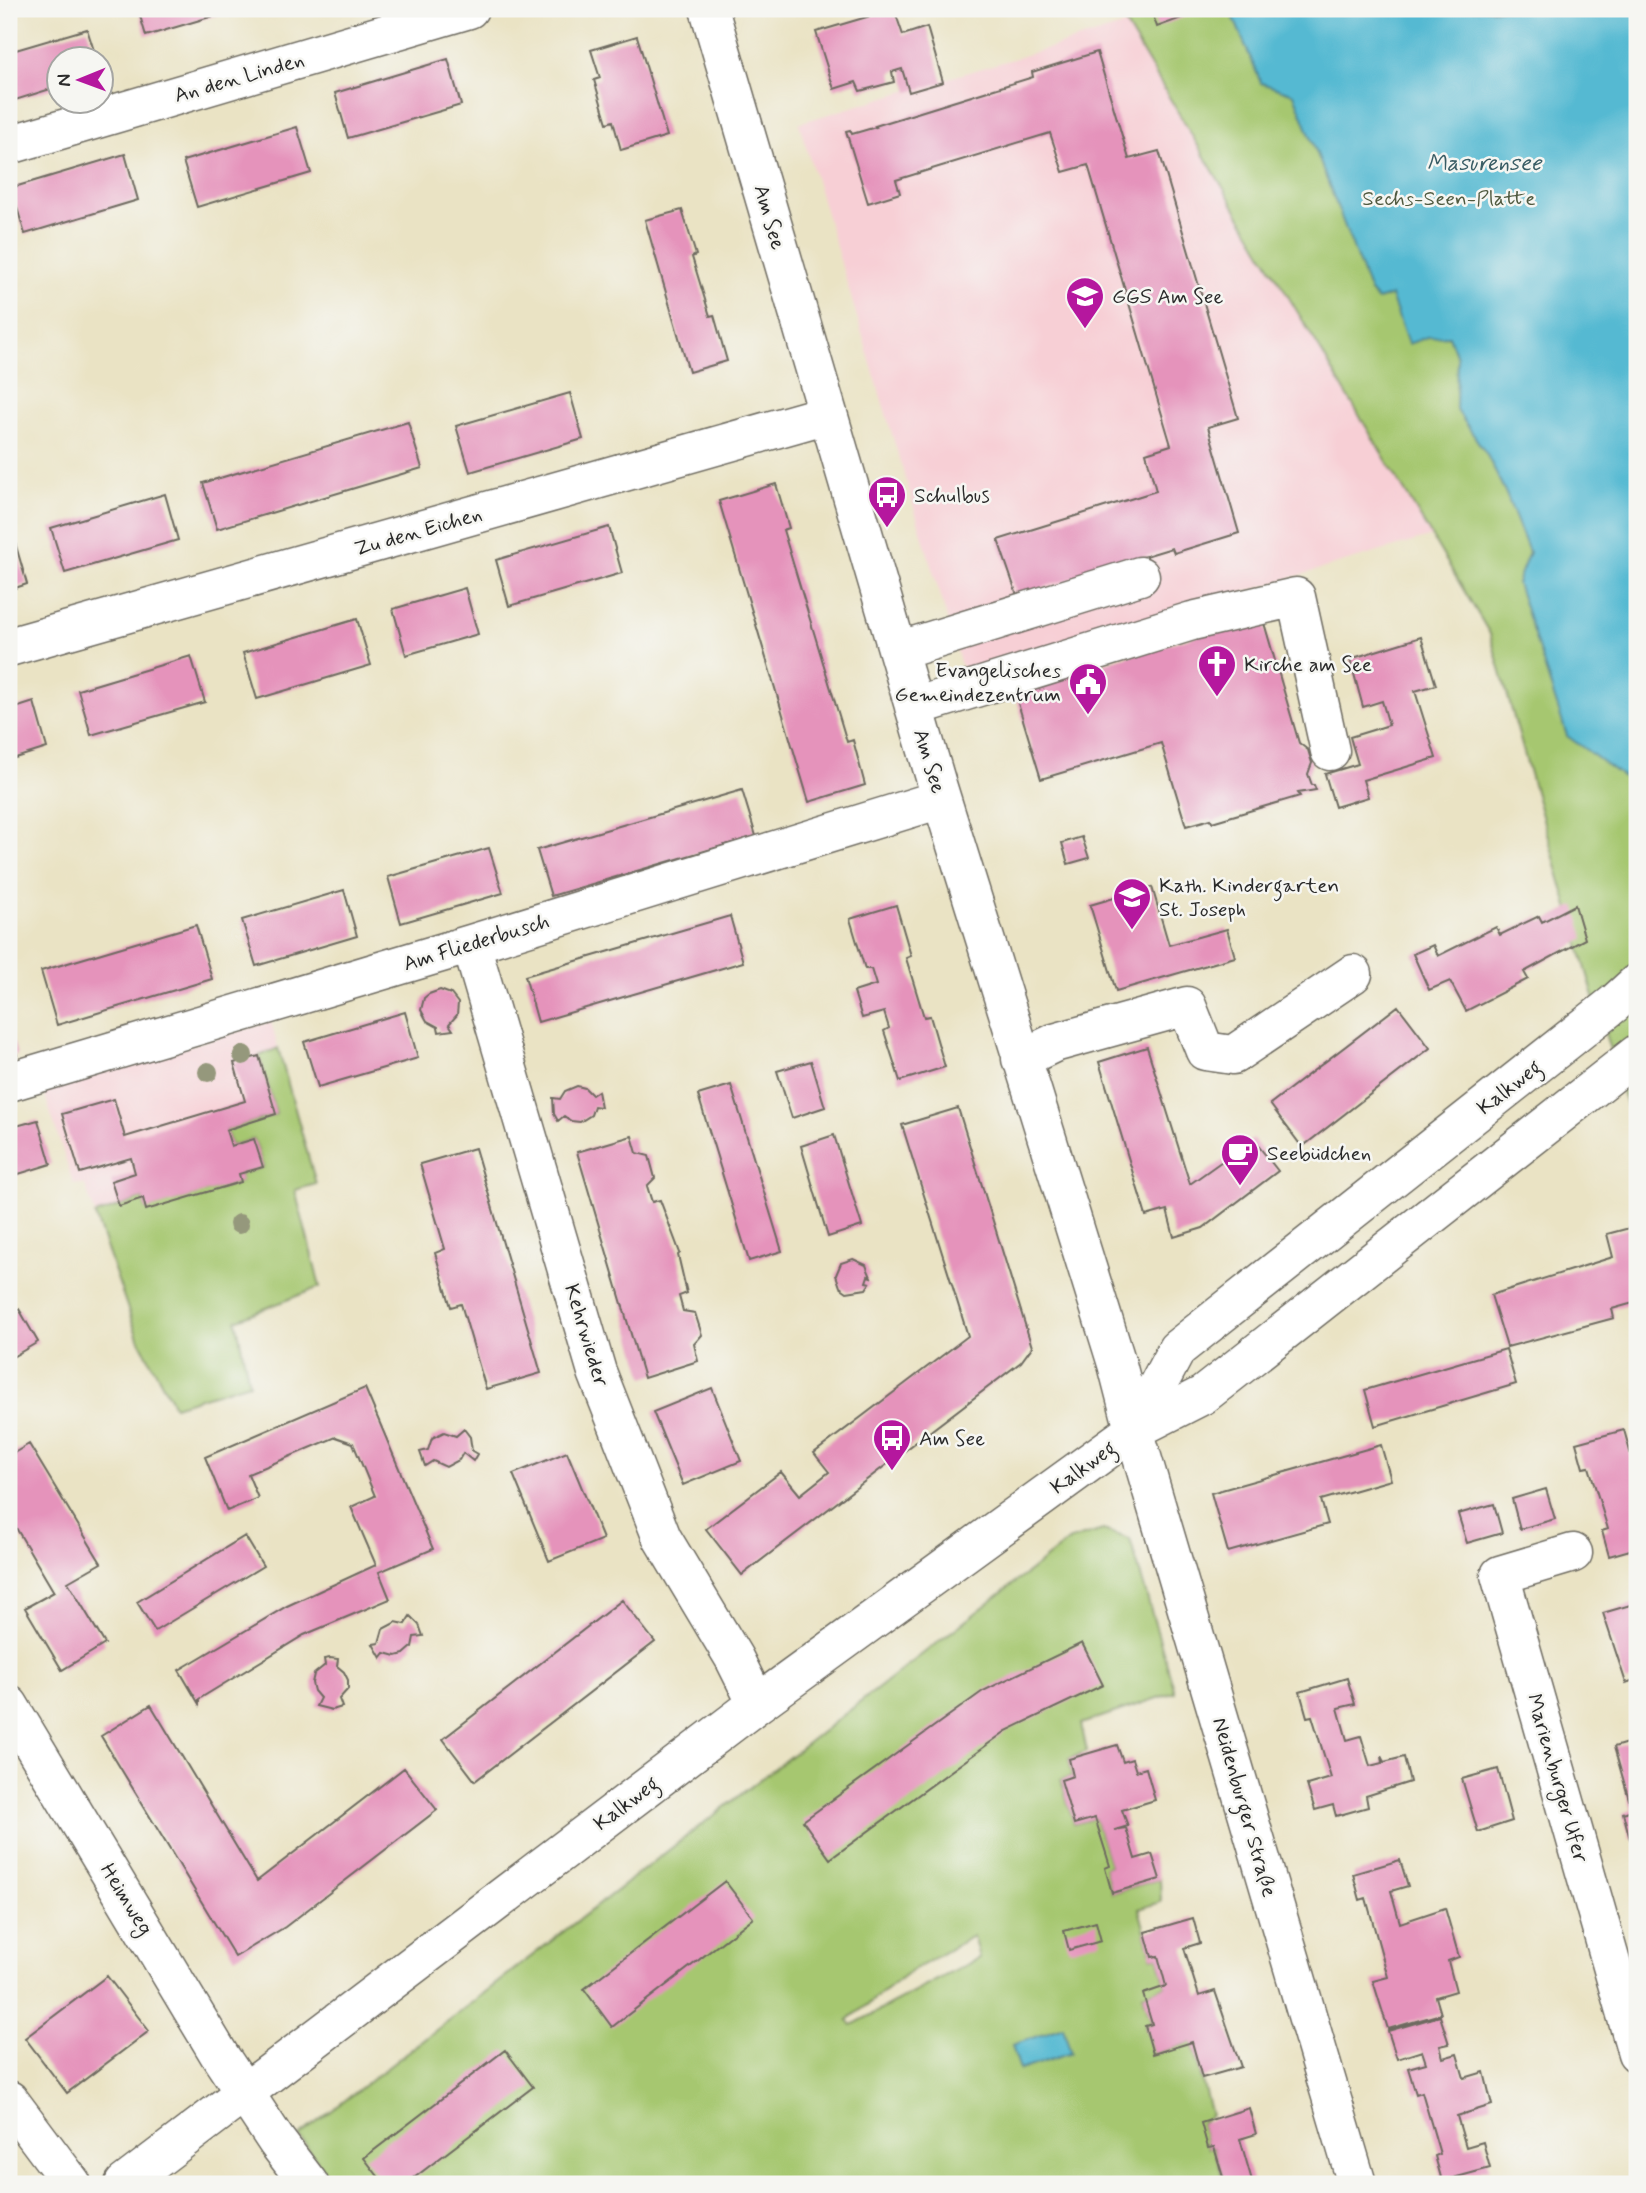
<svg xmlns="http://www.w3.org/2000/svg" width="1646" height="2193" font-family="Mynerve,sans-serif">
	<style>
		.built { fill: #f7cfd5 }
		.green { fill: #a6c770; stroke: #68794e; stroke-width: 2; fill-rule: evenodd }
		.water { fill: #54b9d2; stroke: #40727e; stroke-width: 2 }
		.building { fill: #e593bb }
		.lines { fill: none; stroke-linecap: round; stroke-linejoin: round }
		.minor-casing { stroke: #6e6b61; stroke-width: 41 }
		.minor { stroke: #fff; stroke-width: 38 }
		.tree { fill: #95987b }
		.labels { text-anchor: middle; stroke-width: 5; stroke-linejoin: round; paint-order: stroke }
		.street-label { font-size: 21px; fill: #2b2b2b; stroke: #f6f6f2 }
		.park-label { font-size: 21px; fill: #505a40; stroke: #f6f6f2 }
		.poi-label { font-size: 21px; fill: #2b2b2b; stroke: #f6f6f2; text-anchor: start }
		.water-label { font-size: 23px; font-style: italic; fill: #395d65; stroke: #f6f6f2 }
	</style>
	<rect width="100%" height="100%" fill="#f6f6f2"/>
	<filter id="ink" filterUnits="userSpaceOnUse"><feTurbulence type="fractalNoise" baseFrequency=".0143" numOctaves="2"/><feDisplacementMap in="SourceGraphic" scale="14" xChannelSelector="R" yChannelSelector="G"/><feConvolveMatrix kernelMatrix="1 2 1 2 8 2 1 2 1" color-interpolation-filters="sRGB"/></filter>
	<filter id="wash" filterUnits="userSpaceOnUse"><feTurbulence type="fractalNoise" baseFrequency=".00686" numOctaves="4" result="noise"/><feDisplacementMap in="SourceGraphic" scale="28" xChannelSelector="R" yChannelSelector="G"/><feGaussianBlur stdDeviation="1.57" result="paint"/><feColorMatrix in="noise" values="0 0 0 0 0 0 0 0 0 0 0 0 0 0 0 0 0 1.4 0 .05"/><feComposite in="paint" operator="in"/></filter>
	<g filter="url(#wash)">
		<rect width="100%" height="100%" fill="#eae3c4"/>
		<path class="built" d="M1126,25L1432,536L964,675L799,123Z
			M271,1022L316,1184L295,1190L320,1287L236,1320L249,1383L174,1406L138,1338L85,1185L73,1183L43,1089Z"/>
		<path class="green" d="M1121,9H1637V1141L1583,959L1490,634L1126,25Z
			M278,1048L316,1184L295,1190L320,1287L236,1320L249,1383L174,1406L138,1338L95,1215L143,1198L146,1209L240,1182L239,1174L263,1167L254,1139L231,1146L226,1130L276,1114L259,1056Z
			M1103,1530L1130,1539L1175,1692L1081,1724L1087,1751L1069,1759L1073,1776L1061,1780L1074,1824L1095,1818L1110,1866L1105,1868L1112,1893L1160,1879L1161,1902L1139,1909L1152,1957L1158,1956L1166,1986L1143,1994L1152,2024L1145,2026L1154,2054L1192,2042L1211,2115L1201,2123L1208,2148L1214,2147L1223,2178L1203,2184H334L299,2136L1070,1540ZM973,1936L979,1958L852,2025L848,2020L906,1974Z"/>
		<path class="water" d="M1230,9H1637V787L1567,736L1517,583L1529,552L1506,494L1487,455L1456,409L1457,357L1449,336L1428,337L1408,344L1391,296L1377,300L1370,292L1294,94L1261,83Z
			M1063,2027L1071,2053L1020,2070L1012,2045Z"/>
		<g id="blocks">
			<path class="building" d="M138,9H237L146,36Z
				M894,9L903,35L927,27L943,82L909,92L902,69L892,72L894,82L860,91L856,82L834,89L816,32Z
				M1151,9H1184L1187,16L1157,27Z
				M87,29L97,60H60V86L9,102V52Z
				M637,36L667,136L621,150L613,121L607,123L594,80L600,78L591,50Z
				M1097,52L1129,159L1159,151L1238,418L1208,427L1239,533L1174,553L1172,548L1017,595L998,540L1156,491L1146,453L1171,445L1088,165L1063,172L1050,133L896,180L900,193L868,203L846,131L850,130L852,134L876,127L875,126L1033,77L1032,72Z
				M448,59L461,105L348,138L335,93Z
				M297,127L311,173L197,207L183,161Z
				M125,154L138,200L25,234L11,188Z
				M682,210L696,255L692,257L710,316L714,315L727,361L689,372L645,220Z
				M570,393L583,439L470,472L456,426Z
				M408,422L422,468L217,529L203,483Z
				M776,484L789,528L783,530L847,742L853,740L865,785L809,802L719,501Z
				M165,494L178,540L65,573L51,528Z
				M609,527L622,573L509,606L496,560Z
				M14,539L27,584L9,590V540Z
				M465,588L478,634L406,655L393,609Z
				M1262,616L1299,743L1308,750L1312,763L1308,774L1312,785H1314L1316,790L1298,793L1300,796L1212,822L1211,819L1186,826L1161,743L1041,779L1014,690Z
				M357,619L371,665L257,699L243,653Z
				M1421,637L1436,685L1415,691L1436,758L1363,780L1368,797L1335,807L1325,774L1358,764L1350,737L1389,725L1382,701L1363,707L1350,659Z
				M191,656L205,702L91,735L78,690Z
				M34,702L47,748L9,760V710Z
				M742,790L756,836L551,896L537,850Z
				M1082,837L1089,858L1068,864L1062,843Z
				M489,848L503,893L401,923L388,877Z
				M1152,887L1169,945L1227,929L1235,957L1116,991L1090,905Z
				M344,890L357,936L256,966L242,920Z
				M896,905L911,956L906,958L924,1017L930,1016L945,1067L900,1081L884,1031L889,1028L884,1012L862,1018L854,992L876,985L871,969H865L850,919Z
				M1575,905L1585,939L1524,972L1528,979L1466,1011L1450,981L1429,990L1413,954L1433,945L1438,956L1496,927L1500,935L1539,916L1542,922Z
				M730,916L743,962L538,1022L525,976Z
				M196,925L212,979L57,1025L41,971Z
				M440,990L451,994L458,1003L457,1015L449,1024L453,1030L439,1032L438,1027L427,1021L421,1010L424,998L429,994Z
				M1398,1006L1430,1048L1302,1147L1270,1104Z
				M405,1012L418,1058L318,1087L304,1042Z
				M9,1028L17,1055L9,1057Z
				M1147,1047L1190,1184L1253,1139L1278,1171L1203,1228L1174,1237L1167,1210L1146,1216L1099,1062Z
				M259,1056L276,1114L226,1130L231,1146L254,1139L263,1167L239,1174L241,1182L146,1210L143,1198L119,1206L111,1181L135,1173L131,1158L80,1173L62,1114L114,1099L125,1137L245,1101L234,1063Z
				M811,1061L825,1107L792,1118L777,1071Z
				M731,1085L782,1251L749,1261L698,1095Z
				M577,1086L585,1088L592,1095L598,1091L601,1107L594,1106L591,1115L580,1122L571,1121L564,1116L558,1121L554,1114L553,1098L560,1099L565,1091Z
				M958,1108L1032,1347L1021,1362L742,1575L706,1529L781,1472L800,1495L829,1472L814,1453L968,1336L902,1125Z
				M38,1120L51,1164L9,1177V1128Z
				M834,1135L862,1226L828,1237L801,1146Z
				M632,1136L637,1153L649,1156L655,1178L647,1186L652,1202L660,1200L680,1253L678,1255L687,1293L679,1296L683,1311L695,1313L702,1335L694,1344L698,1361L644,1378L577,1152Z
				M475,1148L541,1373L486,1389L461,1304L451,1307L435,1253L445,1249L420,1164Z
				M1637,1226V1302L1612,1309L1614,1318L1507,1347L1491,1295L1613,1257L1607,1234Z
				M853,1259L866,1265L871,1277L868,1276L866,1282L870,1283L866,1289L847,1292L840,1287L836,1275L841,1263Z
				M19,1309L38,1342L9,1359V1313Z
				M1506,1349L1516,1384L1375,1426L1365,1390Z
				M365,1388L433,1549L379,1572L390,1599L304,1635L199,1699V1704L179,1670L287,1606L376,1565L351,1507L375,1496L353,1443L336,1437L248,1474L258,1498L227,1511L205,1457Z
				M712,1388L741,1461L683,1485L653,1412Z
				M464,1429L470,1437L472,1451L477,1454L473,1461L463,1453L459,1460L446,1467L433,1461L425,1466L420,1452L428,1450L432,1438L444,1432L456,1436Z
				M1624,1430L1631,1455L1637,1453V1548L1609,1556L1602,1531L1608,1529L1589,1467L1583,1468L1576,1443Z
				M29,1444L101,1563L68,1582L105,1644L62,1670L25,1608L54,1592L9,1516V1456Z
				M1381,1445L1391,1480L1321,1500L1328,1524L1228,1552L1211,1493Z
				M567,1452L603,1539L549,1561L513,1474Z
				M1546,1489L1555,1519L1520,1529L1512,1499Z
				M1494,1504L1502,1533L1467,1543L1458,1514Z
				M245,1536L263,1566L155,1631L137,1602Z
				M622,1600L655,1642L475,1781L443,1739Z
				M1637,1603V1679L1626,1683L1603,1613Z
				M410,1616L419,1625L423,1636L414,1637L412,1647L404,1654L396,1656L385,1653L381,1658L373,1644L379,1643L383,1629L396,1622L405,1624Z
				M1082,1643L1103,1685L1006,1731L830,1859L803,1821L983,1691Z
				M330,1658L338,1659L337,1666L344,1672L348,1680V1689L339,1699L342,1707L332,1710L316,1706L320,1698L314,1691L312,1683L314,1674L325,1665L324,1659Z
				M1347,1678L1355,1704L1338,1708L1347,1740L1361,1736L1370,1766L1382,1763L1381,1756L1384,1762L1404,1757L1410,1782L1366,1796L1368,1807L1336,1816L1333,1805L1315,1810L1307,1785L1331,1778L1312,1716L1307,1717L1300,1692Z
				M151,1705L257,1881L404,1768L437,1810L285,1927L235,1957L101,1736Z
				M1637,1740V1837L1630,1839L1623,1813L1632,1810L1614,1747Z
				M1117,1745L1123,1762L1132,1759L1136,1771L1146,1768L1155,1800L1122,1810L1128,1826L1115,1830L1126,1828L1135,1859L1152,1854L1160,1879L1112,1893L1105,1868L1110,1866L1095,1818L1074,1824L1061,1780L1073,1776L1069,1759Z
				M1498,1769L1512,1821L1478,1832L1462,1779Z
				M1400,1860L1408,1886L1391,1891L1400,1923L1445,1908L1459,1957L1448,1961L1456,1991L1436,1997L1441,2014L1388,2029L1373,1981L1388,1977L1366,1898L1360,1900L1353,1874Z
				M725,1881L753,1918L612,2027L584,1989Z
				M1193,1918L1200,1943L1184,1948L1199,1996L1215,1991L1241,2067L1202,2078L1192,2042L1153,2054L1145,2026L1152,2024L1143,1994L1166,1986L1158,1956L1152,1957L1145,1932Z
				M1096,1922L1101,1941L1069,1950L1064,1931Z
				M107,1976L149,2031L67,2093L25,2038Z
				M1440,2016L1449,2044L1440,2046L1443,2058L1457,2054L1464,2078L1484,2072L1492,2105L1457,2116L1466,2147L1483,2142L1490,2168L1442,2181L1435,2156L1440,2154L1422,2092L1416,2094L1408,2068L1426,2063L1422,2051L1397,2059L1388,2031Z
				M505,2050L533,2087L406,2184H384L364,2158Z
				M1249,2108L1256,2134L1240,2139L1253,2184H1225L1214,2147L1208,2148L1201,2123Z"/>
		</g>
	</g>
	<g filter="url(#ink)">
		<use href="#blocks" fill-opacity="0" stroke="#6e6b61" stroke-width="2"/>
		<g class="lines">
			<defs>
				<path id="minor" d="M709,9L936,781L1117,1364L1134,1430L1357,2184
					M9,145L469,9
					M9,647L828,414
					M898,651L1140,576
					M914,707L1192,621L1296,597L1330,751
					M471,944L597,1372L662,1538L734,1658L757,1704
					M1021,1059L1054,1043L1187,1006L1205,1051L1233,1055L1353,974
					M9,1082L471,944L941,799
					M1134,1430L1177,1349L1615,1003L1637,983
					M1573,1553L1500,1575L1637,2053
					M9,1705L220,2056L277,2142L309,2184
					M9,2100L72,2184
					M124,2184L757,1704L1134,1430L1203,1395L1637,1054"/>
			</defs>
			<use href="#minor" class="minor-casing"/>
			<use href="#minor" class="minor"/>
		</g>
		<g class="tree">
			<circle cx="243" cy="1055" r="10"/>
			<circle cx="208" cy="1072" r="10"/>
			<circle cx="239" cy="1224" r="10"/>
		</g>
	</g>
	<defs>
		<symbol id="school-pin" viewBox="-11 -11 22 30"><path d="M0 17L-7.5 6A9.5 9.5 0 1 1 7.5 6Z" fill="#b5179e" stroke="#f6f6f2"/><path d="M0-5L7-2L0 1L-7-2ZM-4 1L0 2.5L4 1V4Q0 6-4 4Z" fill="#fff"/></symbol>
		<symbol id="bus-pin" viewBox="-11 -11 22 30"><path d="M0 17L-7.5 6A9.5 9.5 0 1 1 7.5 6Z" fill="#b5179e" stroke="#f6f6f2"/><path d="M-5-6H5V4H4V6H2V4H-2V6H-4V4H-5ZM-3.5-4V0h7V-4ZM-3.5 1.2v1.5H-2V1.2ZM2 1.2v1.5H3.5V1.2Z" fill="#fff"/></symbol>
		<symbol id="church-pin" viewBox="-11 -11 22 30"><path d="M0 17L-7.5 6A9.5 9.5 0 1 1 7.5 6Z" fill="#b5179e" stroke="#f6f6f2"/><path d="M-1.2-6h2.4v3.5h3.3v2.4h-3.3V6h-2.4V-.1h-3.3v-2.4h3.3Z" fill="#fff"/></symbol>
		<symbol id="civic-pin" viewBox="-11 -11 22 30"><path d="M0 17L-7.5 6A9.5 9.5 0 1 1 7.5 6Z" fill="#b5179e" stroke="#f6f6f2"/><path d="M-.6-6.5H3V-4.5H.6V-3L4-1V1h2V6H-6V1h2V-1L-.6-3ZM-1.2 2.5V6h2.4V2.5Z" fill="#fff"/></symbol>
		<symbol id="cafe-pin" viewBox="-11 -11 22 30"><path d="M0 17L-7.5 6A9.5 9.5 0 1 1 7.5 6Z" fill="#b5179e" stroke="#f6f6f2"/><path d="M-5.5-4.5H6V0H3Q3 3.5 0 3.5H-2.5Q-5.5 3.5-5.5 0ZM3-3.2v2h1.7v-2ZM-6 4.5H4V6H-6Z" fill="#fff"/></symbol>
	</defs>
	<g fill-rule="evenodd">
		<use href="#school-pin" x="1063" y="274" width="44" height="60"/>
		<use href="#bus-pin" x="865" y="473" width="44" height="60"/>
		<use href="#church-pin" x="1195" y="642" width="44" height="60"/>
		<use href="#civic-pin" x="1066" y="660" width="44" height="60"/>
		<use href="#school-pin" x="1110" y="875" width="44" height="60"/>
		<use href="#cafe-pin" x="1218" y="1131" width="44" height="60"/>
		<use href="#bus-pin" x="870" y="1416" width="44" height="60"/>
	</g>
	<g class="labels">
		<g class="street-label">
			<text transform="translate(239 77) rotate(-16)" y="7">An den Linden</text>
			<text transform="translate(770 217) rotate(74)" y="7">Am See</text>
			<text transform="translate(418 531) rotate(-16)" y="7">Zu den Eichen</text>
			<text transform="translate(930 761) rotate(73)" y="7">Am See</text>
			<text transform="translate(476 942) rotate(-17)" y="7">Am Fliederbusch</text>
			<text transform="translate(1509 1087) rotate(-38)" y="7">Kalkweg</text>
			<text transform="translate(587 1335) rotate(73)" y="7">Kehrwieder</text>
			<text transform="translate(1083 1467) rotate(-36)" y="7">Kalkweg</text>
			<text transform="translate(1558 1778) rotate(74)" y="7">Marienburger Ufer</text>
			<text transform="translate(626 1803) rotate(-37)" y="7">Kalkweg</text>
			<text transform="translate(1245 1807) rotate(74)" y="7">Neidenburger Straße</text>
			<text transform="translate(127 1899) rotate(58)" y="7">Heimweg</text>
		</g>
		<g class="park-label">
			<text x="1449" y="205">Sechs-Seen-Platte</text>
		</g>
		<g class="poi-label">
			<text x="1112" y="303">GGS Am See</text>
			<text x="914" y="502">Schulbus</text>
			<text x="1244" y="671">Kirche am See</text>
			<text x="1061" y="677" text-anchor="end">Evangelisches<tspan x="1061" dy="24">Gemeindezentrum</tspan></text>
			<text x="1159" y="892">Kath. Kindergarten<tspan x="1159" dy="24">St. Joseph</tspan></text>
			<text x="1267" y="1160">Seebüdchen</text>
			<text x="919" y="1445">Am See</text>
		</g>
		<g class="water-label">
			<text x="1484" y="170">Masurensee</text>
		</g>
	</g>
	<rect width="1646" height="2193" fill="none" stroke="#f6f6f2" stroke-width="35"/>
	<g transform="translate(80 80) rotate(269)"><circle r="33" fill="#f6f6f2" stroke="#a5a5a2" stroke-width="2"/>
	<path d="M0-5L12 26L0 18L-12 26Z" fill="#b5179e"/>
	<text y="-10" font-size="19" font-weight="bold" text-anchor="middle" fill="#2b2b2b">N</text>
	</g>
</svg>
